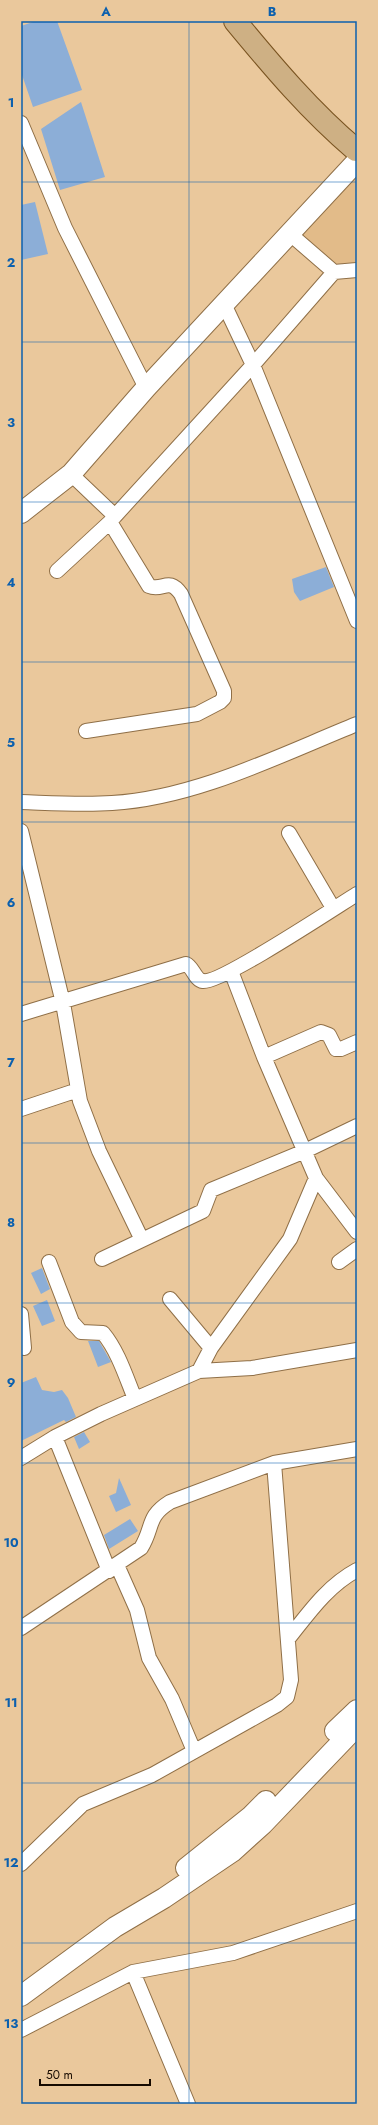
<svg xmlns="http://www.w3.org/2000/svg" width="378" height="2125" font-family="Jost,sans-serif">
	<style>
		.built { fill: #e2bb89 }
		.building { fill: #8caed7 }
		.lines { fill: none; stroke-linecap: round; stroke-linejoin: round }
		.street-casing { stroke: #8f6f47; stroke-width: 16 }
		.secondary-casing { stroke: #8f6f47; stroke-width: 22 }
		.primary-casing { stroke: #795320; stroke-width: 24 }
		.street { stroke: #fff; stroke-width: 14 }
		.secondary { stroke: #fff; stroke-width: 20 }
		.primary { stroke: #ceb084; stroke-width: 22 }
		.grid { fill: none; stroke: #0c60ae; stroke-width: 1; stroke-opacity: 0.55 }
		.neatline { fill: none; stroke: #0c60ae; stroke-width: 1.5 }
		.grid-label { font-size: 13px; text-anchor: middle; font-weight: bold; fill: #0c60ae }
	</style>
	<rect width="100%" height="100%" fill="#eac89c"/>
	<path class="built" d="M357,161V270L334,272L289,233Z"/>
	<path class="building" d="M36,21H57L82,90L33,107L21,72V26Z
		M81,102L105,177L60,190L41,129Z
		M35,202L48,254L21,260V205Z
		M326,567L334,587L300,601L294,592L292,579Z
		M42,1268L50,1289L41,1294L31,1273Z
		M47,1300L55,1321L42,1326L33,1306Z
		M88,1341H99L111,1362L98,1367Z
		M36,1377L42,1390L54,1392L62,1390L68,1398L76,1417L66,1422L64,1420L21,1441V1383Z
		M84,1432L90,1442L79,1449L74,1437Z
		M119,1478L131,1505L116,1512L109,1496L116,1493Z
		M130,1519L138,1531L109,1549L104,1535Z"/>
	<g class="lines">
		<defs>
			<path id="street" d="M21,123L65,228L146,388
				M289,233L334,272L357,270
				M224,304L253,365L357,621
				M71,474L115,516L253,365L334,272
				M57,571L110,522L115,516
				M86,731L197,714L220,702L224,698V691L181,594C168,576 163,592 149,586L110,522
				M21,802C51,803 82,805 112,803C196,798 280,755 357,724
				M21,831L63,1003L80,1101L99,1151L142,1240
				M289,833L333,908
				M231,971L264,1057L316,1178L357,1232
				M21,1014L186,964C193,967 195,980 203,981C220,984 336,907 357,894
				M264,1057L321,1032L329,1035L336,1049H341L357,1042
				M21,1109L78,1090
				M102,1259L203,1211L211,1190L305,1151L357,1126
				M49,1262L72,1322L81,1332L103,1333C118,1351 126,1377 135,1399
				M339,1262L357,1249
				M170,1299L211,1348
				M21,1314L24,1348
				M199,1371L211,1348L290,1239L316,1178
				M55,1437L109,1571
				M21,1458L55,1437L101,1414L199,1371L252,1368L357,1350
				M117,1565L137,1610L149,1658L172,1699L194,1751
				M21,1628L141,1548C154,1527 146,1517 170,1502L274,1463L357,1449
				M288,1639C308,1614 327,1586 357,1570
				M21,1864L83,1804L152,1775L277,1705L287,1697L291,1680L274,1463
				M133,1972L188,2104
				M21,2030L133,1972L233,1953L357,1911"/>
			<path id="secondary" d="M21,513L71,474L146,388L357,161
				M335,1731L357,1710
				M186,1868L251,1816L266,1801
				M21,1996L115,1927L164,1898L232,1852L263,1824L357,1726"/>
			<path id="primary" d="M235,21C273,67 310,111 356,150"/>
		</defs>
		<use href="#street" class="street-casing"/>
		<use href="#secondary" class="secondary-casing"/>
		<use href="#primary" class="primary-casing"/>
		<use href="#street" class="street"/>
		<use href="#secondary" class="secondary"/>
		<use href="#primary" class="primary"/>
	</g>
	<path class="grid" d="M189,21V2104M21,182H357M21,342H357M21,502H357M21,662H357M21,822H357M21,982H357M21,1143H357M21,1303H357M21,1463H357M21,1623H357M21,1783H357M21,1943H357"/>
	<rect width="378" height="2125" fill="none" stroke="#eac89c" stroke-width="44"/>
	<path d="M40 2079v6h110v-6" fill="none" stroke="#160a00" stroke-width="2"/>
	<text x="46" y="2079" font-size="12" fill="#160a00" stroke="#eac89c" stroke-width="3" paint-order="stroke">50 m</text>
	<rect x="22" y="22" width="334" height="2081" class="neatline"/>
	<g class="grid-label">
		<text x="106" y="16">A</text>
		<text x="272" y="16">B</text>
		<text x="11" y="107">1</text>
		<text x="11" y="267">2</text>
		<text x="11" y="427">3</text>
		<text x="11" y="587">4</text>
		<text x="11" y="747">5</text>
		<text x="11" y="907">6</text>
		<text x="11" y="1067">7</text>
		<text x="11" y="1227">8</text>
		<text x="11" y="1387">9</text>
		<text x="11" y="1547">10</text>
		<text x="11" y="1707">11</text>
		<text x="11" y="1867">12</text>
		<text x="11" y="2028">13</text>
	</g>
</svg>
